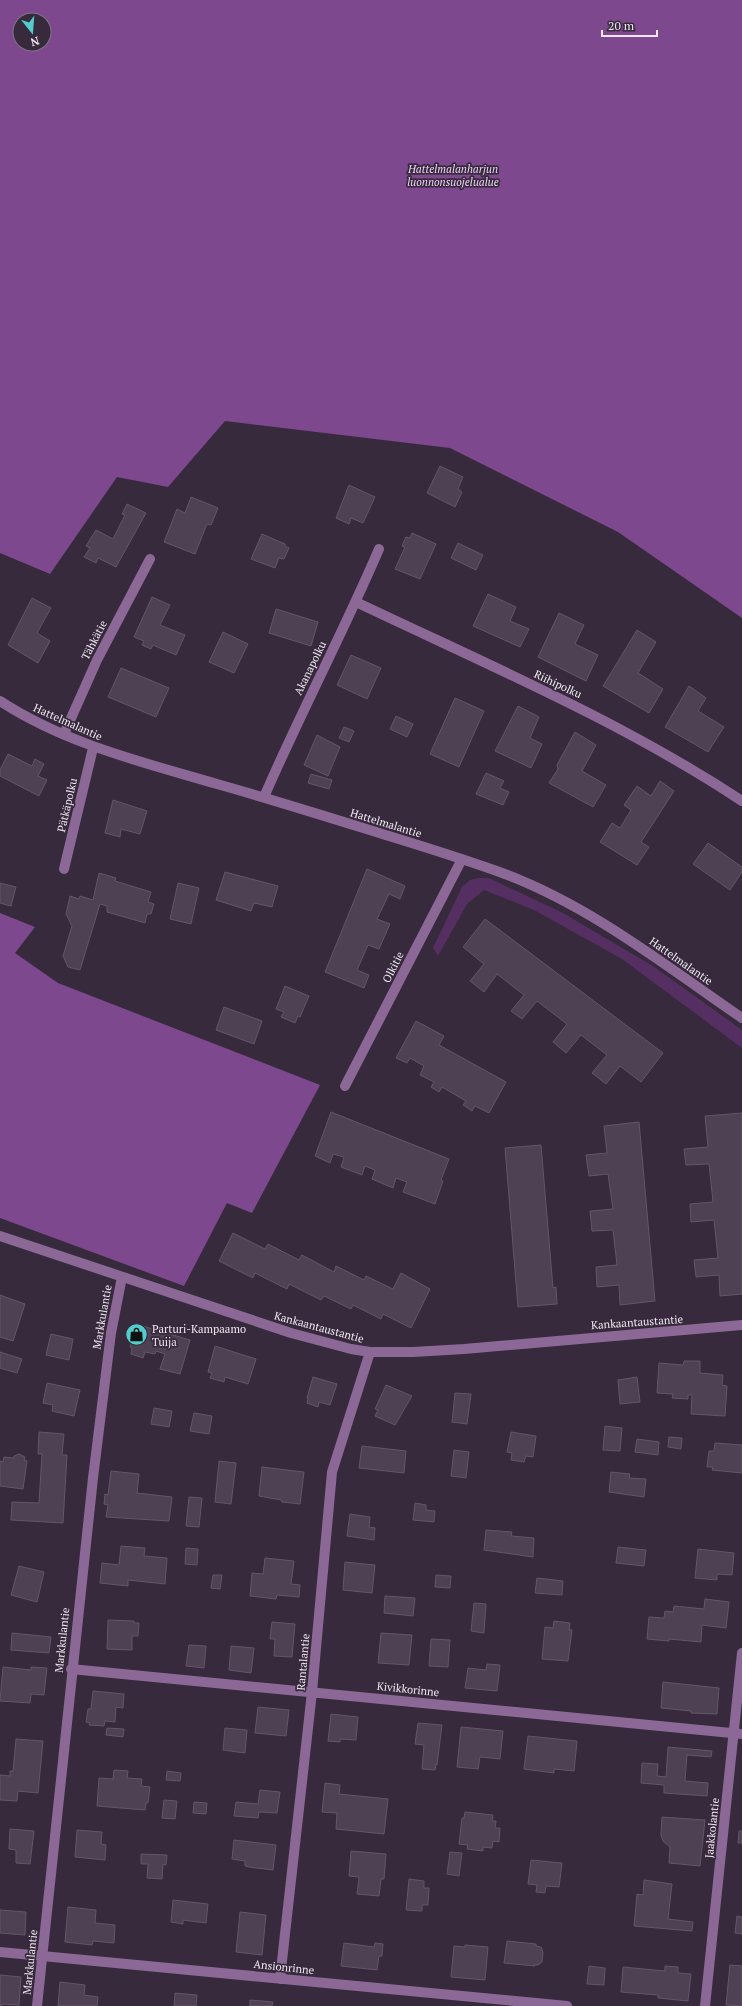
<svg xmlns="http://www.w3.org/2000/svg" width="742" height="2006" font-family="'PT Serif',serif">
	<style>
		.green { fill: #552f61 }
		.forest { fill: #7d488e; fill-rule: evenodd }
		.building { fill: #4f4154; stroke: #645569 }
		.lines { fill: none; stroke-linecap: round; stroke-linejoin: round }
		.minor { stroke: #8c6897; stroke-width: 10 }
		.labels { text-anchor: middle; stroke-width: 3.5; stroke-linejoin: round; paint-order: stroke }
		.park-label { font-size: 11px; font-style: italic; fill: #efd2f9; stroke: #372a3c }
		.street-label { font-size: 11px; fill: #efe7f2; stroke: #372a3c }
		.poi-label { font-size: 11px; fill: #efe7f2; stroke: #372a3c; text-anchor: start }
	</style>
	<rect width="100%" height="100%" fill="#372a3c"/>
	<path class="green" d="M479,878H489L563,913L653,966L742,1030V1048L622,959L534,910L484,890L467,904L438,956L433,948L462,887L470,880Z"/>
	<path class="forest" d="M0,0H742V618L618,532L450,448L225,421L168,487L117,477L50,574L0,553ZM20,20H44V44H20Z
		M0,913L35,927L15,953L58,983L320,1085L252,1213L227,1203L184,1286L0,1218Z"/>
	<path class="building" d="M440,466L463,477L458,489L462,492L455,507L427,493Z
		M349,485L375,497L363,523L351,518L349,524L336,518Z
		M191,497L218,508L211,525L207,524L195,554L164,542L177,509L185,513Z
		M127,504L146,513L116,567L98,558L96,563L84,557L90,548L86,546L96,530L113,539L125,515L122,514Z
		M412,533L436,544L420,579L395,569L405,547L402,546L406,537L410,538Z
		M262,534L285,544V546L289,548L284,559L279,558L275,568L251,559Z
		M458,543L483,555L476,570L451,558Z
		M488,594L516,607L510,621L529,629L520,647L473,626Z
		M152,597L170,605L160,625L185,635L176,655L153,645L151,649L142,645L144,641L134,637Z
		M32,598L51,608L37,633L50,641L38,663L8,645Z
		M276,609L318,622L311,646L269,633Z
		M559,613L584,625L575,644L598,655L586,681L538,657Z
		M637,630L656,642L638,673L663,689L649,713L603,686Z
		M223,632L248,644L234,673L209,662Z
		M351,655L381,668L367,699L337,685Z
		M121,668L169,688L156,717L108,697Z
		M689,686L706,698L698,711L724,727L708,752L665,727Z
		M455,698L484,711L459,767L430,754Z
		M518,706L539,717L530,738L542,744L531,768L495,751Z
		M396,716L413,724L407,737L390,729Z
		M344,727L354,731L349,742L339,738Z
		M575,732L596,745L582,771L606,785L593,807L549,783L558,769L557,765Z
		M317,735L340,747L328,776L304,765Z
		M8,754L32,766L35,759L44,764L38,776L47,780L39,796L0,776V770Z
		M486,773L504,781L500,788L509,792L503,805L476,794Z
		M311,774L332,780L329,789L308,783Z
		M660,781L674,791L641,842L649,847L637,865L600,842L612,823L620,828L631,810L624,805L637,786L651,796Z
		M113,800L147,811L140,834L121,829L120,837L105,833Z
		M708,843L742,867V872L730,890L693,864Z
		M367,869L405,886L400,899L389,894L377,919L390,924L379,949L368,945L357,970L369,975L364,988L325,972Z
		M225,872L278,886L272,907L254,903L251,911L216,900Z
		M99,873L116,878L115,881L151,892L148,902L154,904L151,914H147L145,923L107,912V906L100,904L80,970L68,967L63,956L72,926L66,914L70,896L79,899L80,896L93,900Z
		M0,883L16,887L11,906L0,903Z
		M178,883L199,888L191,924L170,919Z
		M485,919L663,1053L641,1082L620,1066L606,1084L592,1073L607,1055L581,1035L566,1053L553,1042L567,1024L537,1001L522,1019L511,1011L524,995L497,974L484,992L470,981L484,964L463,947Z
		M285,986L309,996L300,1017L298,1016L295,1023L281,1017L284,1012L276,1009Z
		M224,1007L262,1021L254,1044L216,1030Z
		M416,1021L444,1036L439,1045L506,1082L489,1113L475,1106L472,1111L463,1105L466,1101L442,1087L439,1092L431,1087L434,1082L420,1075L424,1066L410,1058L407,1063L396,1058Z
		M331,1112L449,1159L441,1180L443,1181L435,1204L403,1192L407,1182L396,1178L393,1188L372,1179L375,1170L365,1166L362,1175L341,1167L344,1157L333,1154L330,1163L315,1156Z
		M742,1113V1294L720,1296L719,1275L696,1277L694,1260L718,1258L714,1220L691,1222L690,1204L713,1202L709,1164L686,1165L684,1149L708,1147L705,1116Z
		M639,1122L655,1301L620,1305L619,1285L597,1287L596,1267L617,1265L613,1230L592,1231L590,1211L613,1209L608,1174L589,1176L586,1155L607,1153L604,1126Z
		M541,1145L553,1288L556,1287L557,1304L518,1307L505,1148Z
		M233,1233L265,1249L268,1244L299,1260L302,1255L334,1272L336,1266L364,1280L366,1276L393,1289L401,1273L430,1289L411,1328L383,1314L381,1319L353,1305L351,1309L324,1296L321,1300L289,1284L287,1289L255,1273L253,1278L219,1261Z
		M0,1295L25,1304L13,1341L0,1337Z
		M136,1324L190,1340L180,1374L160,1369L165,1354L156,1351L155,1354L145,1352L143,1358L131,1354L132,1348L130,1347L132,1340L130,1339Z
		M51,1334L73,1339L69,1360L46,1355Z
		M215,1346L256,1359L248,1384L225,1377L224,1382L210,1378L212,1373L208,1372Z
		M0,1352L22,1359L17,1373L0,1368Z
		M684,1361H700V1373L723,1375L722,1385L727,1386L725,1416L691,1414L692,1395H688V1399L672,1398L673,1394L657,1393L659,1363L683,1365Z
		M313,1377L337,1384L330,1405L319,1402L318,1407L307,1403L308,1399L307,1398Z
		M637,1377L640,1402L620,1404L618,1380Z
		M47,1383L80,1390L74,1416L52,1411L53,1405L43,1403Z
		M386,1385L412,1396L395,1425L375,1416L378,1410L375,1409Z
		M455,1393L471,1394L467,1424L452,1422Z
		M154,1408L172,1411L169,1427L151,1424Z
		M194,1413L212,1416L209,1434L190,1431Z
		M605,1426L622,1428L620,1451L603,1450Z
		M39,1432L64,1434L62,1455H67L63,1523L11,1520L12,1502L39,1503L42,1454H38Z
		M511,1432L536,1436L533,1457L526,1456L524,1462L511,1460L512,1453L507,1452Z
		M669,1437L682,1438L681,1449L668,1447Z
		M637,1439L659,1442L658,1455L635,1452Z
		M715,1443L742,1445V1473L712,1470L713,1467H707L709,1451H714Z
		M362,1446L406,1451L404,1473L359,1468Z
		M454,1450L469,1452L466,1478L451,1476Z
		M19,1454L25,1457L24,1460L27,1461L23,1489L0,1486V1461L3,1462L4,1457L14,1458V1456Z
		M219,1461L236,1463L231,1504L215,1502Z
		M262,1467L304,1472L300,1504L282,1502L281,1500L259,1496Z
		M111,1471L139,1474L137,1493L172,1497L169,1521L106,1517L108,1505L104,1504L105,1494L108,1495Z
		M611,1472L630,1474L629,1478L646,1479L644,1497L609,1492Z
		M189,1497L202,1498L199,1527L186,1526Z
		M415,1503L426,1505V1510L435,1511L434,1522L413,1520Z
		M350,1514L370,1517L369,1527L375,1528L374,1540L347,1536Z
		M486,1530L512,1532L511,1536L534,1538L533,1557L484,1550Z
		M121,1546L145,1548L144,1556L167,1558L165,1584L128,1580V1586L100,1583L102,1563L119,1565Z
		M618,1547L646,1550L644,1566L616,1563Z
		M186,1548L198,1549L197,1565L185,1564Z
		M698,1549L734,1553L732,1575L717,1574V1580L695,1578Z
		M265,1558L294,1561L291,1584L300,1585L299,1597L277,1595L276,1599L250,1596L252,1573L263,1574Z
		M345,1562L375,1565L372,1593L343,1590Z
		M19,1566L44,1572L37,1602L11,1595Z
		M213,1575H222L220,1589L211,1588Z
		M436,1575L451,1576L450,1588L435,1587Z
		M537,1578L563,1581L562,1595L535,1593Z
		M385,1596L415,1598L413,1616L384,1613Z
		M705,1599L729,1602L726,1628L702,1625L701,1642L669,1639V1641L647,1639L649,1617L664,1618L665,1611L673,1612L674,1606L704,1609Z
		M474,1603L486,1604L484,1633L471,1631Z
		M108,1620L134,1621V1623H139L138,1636H132V1650L107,1649Z
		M554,1621L570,1623L569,1630H572L568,1661L542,1659L545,1627L553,1628Z
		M272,1622L295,1624L292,1657L274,1656L275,1639H270Z
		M12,1633L51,1637L49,1653L11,1650Z
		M381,1633L412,1635L409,1665L378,1663Z
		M431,1639L450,1640L448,1667L429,1666Z
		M189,1645L206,1646L204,1668L186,1666Z
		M231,1646L254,1648L251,1673L229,1670Z
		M487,1664L500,1665L497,1691L465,1688L468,1668L486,1670Z
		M3,1667L31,1670V1667L47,1668L44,1695L31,1694L30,1703L0,1701Z
		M663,1682L719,1688L717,1714L691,1713V1711L661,1708Z
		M93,1691L124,1694L123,1708L116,1707L115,1722L105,1721L104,1726L89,1725L90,1723L86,1722L88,1709H91Z
		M258,1707L289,1710L286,1736L255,1733Z
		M331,1714L358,1717L356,1740L340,1739V1742L328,1741Z
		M418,1723L442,1725L437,1765L436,1764L435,1770L422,1769L424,1745L415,1744Z
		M461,1727L503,1731L500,1759L480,1757L478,1769L457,1767Z
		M107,1728L124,1729L123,1737L106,1735Z
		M225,1728L247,1730L245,1753L223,1750Z
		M528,1736L577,1741L574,1771L554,1769V1773L524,1769Z
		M16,1739L43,1741L38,1793L18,1791L17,1801L0,1800V1775L10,1776V1771H13Z
		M668,1747L712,1751L711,1757L687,1755L685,1781L708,1783L707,1796L664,1793V1785L641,1783L642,1763L658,1764L657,1776L666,1777Z
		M114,1770L128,1771L127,1778L142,1779L141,1786L150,1787L148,1803H146L145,1810L97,1806L99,1778L113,1779Z
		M167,1771L181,1773L180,1781L166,1780Z
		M325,1783L340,1785L339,1794L388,1799L384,1834L336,1829L337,1813L322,1812Z
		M260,1790L280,1792L277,1813L259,1812L258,1818L234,1816L236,1802L258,1804Z
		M164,1800L177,1801L175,1819L162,1818Z
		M194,1802L207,1803L206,1814L193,1813Z
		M465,1812L493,1815L492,1821H496L495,1828H500L499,1842L493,1841L492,1848L483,1847V1851L467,1849L468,1845L459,1844L462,1818H464Z
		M662,1817L705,1820L700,1866L669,1863L670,1847L663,1841L661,1835Z
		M10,1829L34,1831L30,1864L16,1863V1850L9,1849Z
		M77,1830L102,1832L101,1844L106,1845L105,1860L75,1857Z
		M739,1831H742V1843H738Z
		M234,1840L276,1845L273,1870L249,1867L245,1866V1861L232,1859Z
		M351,1851L386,1854L384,1879H381L379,1896L357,1894L359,1877L349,1876Z
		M450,1852L462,1853L459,1876L447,1874Z
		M141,1854L167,1855L166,1865L163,1864L162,1879L147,1878L148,1864H141Z
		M531,1860L562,1863L559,1887L546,1886L545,1893L536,1892L537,1885L528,1884Z
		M409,1879L424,1881V1888H429L428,1905H422V1911L406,1910Z
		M644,1880L672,1884L668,1919L693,1922L692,1931L634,1926L637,1894L643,1895Z
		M173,1900L208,1904L206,1923L183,1920V1924L171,1922Z
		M68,1907L96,1910L95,1923L115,1925L114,1943L93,1941L92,1945L65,1942Z
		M0,1910L26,1912L25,1935L0,1933Z
		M240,1912L266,1915L262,1955L236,1952Z
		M737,1916L742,1917V1934L735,1933Z
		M507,1941L536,1944V1946L541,1947L543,1952L542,1962L538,1965H534L535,1966L504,1963Z
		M344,1943L374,1947L375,1943L383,1944L382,1956H379L377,1970L341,1966Z
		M465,1945L488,1947L485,1980L451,1977L454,1946L465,1947Z
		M730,1965L742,1966V2006L726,2005Z
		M589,1966L605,1968L604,1985L587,1984Z
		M665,1966L678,1967V1973L691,1974L688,2001L658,1998V1995L621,1992L623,1967L665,1971Z
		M0,1975L21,1977L19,2005L2,2004V2006H0Z
		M60,1982L85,1985L84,1995L98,1997L97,2006H58Z
		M175,1993L197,1995L196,2006H174Z
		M250,2000L273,2002L272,2006H250Z"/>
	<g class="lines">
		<path class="minor" d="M356,602C486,664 621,721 742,801
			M0,701C66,744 142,762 217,784C274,800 331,818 389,836C428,848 467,860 505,874C592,907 666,966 742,1018
			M64,734L97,660L150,559
			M264,797C300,714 343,633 379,549
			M64,869L93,748
			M345,1086L462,859
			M0,1236L291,1333L351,1349L370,1352H413L464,1349L742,1325
			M71,1669L742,1734
			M0,1952L567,2006
			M280,1979L312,1692L332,1472L370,1352
			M37,2006L93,1478L111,1333L122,1277
			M705,2006L742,1653"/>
	</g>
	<defs>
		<symbol id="shop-disc" viewBox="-11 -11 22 22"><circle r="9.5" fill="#52cdcc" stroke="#372a3c"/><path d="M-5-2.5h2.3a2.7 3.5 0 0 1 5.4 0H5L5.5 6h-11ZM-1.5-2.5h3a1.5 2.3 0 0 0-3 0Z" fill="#111"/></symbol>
	</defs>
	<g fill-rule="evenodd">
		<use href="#shop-disc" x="124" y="1322" width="25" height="25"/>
	</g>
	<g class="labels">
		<g class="park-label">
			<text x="453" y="173">Hattelmalanharjun<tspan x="453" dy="13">luonnonsuojelualue</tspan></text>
		</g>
		<g class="street-label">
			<text transform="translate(94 640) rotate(-63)" y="4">Tähkätie</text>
			<text transform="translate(310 668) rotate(-64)" y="4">Akanapolku</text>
			<text transform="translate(558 684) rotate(25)" y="4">Riihipolku</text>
			<text transform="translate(68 722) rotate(24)" y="4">Hattelmalantie</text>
			<text transform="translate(67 805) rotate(-77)" y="4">Pätkäpolku</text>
			<text transform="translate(386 823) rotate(17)" y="4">Hattelmalantie</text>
			<text transform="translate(681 961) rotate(35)" y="4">Hattelmalantie</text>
			<text transform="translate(393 967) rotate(-63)" y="4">Olkitie</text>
			<text transform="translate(102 1317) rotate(-80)" y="4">Markkulantie</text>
			<text transform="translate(637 1322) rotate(-4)" y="4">Kankaantaustantie</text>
			<text transform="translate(319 1327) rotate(15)" y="4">Kankaantaustantie</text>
			<text transform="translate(62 1640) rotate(-84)" y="4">Markkulantie</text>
			<text transform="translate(303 1662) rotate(-85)" y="4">Rantalantie</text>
			<text transform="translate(408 1689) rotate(6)" y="4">Kivikkorinne</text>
			<text transform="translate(712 1828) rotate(-84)" y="4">Jaakkolantie</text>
			<text transform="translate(30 1962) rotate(-84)" y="4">Markkulantie</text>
			<text transform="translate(284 1967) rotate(6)" y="4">Ansionrinne</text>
		</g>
		<g class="poi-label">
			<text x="152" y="1333">Parturi-Kampaamo<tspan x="152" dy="13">Tuija</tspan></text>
		</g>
	</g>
	<g transform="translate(32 32) rotate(163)"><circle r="19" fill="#372a3c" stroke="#817685"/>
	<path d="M0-3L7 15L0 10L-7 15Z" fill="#52cdcc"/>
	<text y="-6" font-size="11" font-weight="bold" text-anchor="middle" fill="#efe7f2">N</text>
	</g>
	<path d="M602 30v6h55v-6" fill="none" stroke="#efe7f2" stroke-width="2"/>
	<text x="608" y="30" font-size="12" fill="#efe7f2" stroke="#372a3c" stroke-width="3" paint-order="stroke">20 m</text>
</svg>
